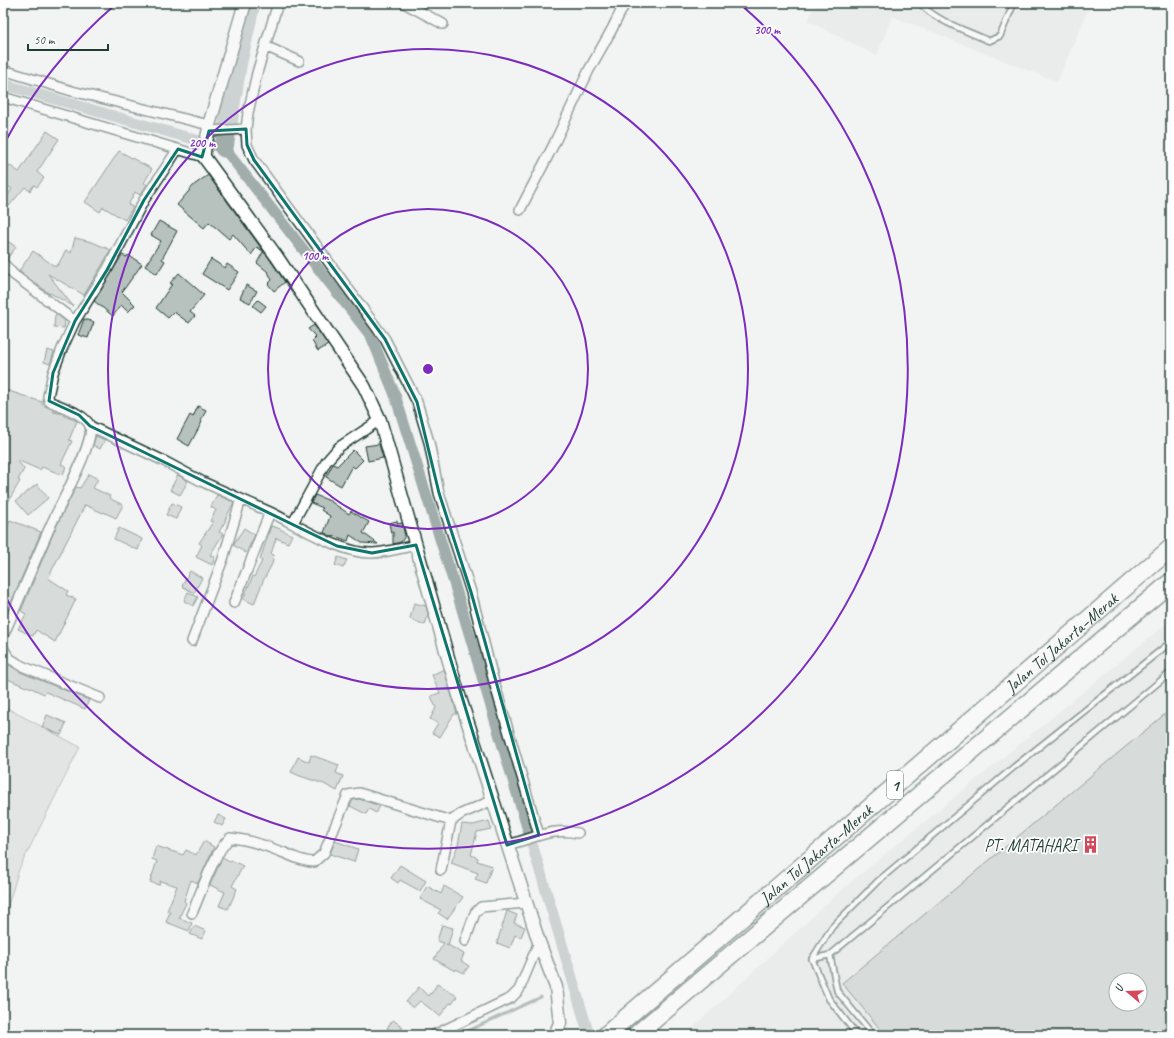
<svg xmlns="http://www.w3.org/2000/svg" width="1174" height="1038" font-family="Caveat,sans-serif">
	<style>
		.built { fill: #e0e4e3; fill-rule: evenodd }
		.green { fill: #ced5d3; stroke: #768984 }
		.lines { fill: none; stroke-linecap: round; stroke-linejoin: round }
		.stream { stroke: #6d807b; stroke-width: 3 }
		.canal { stroke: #a1adaa; stroke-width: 11 }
		.river { stroke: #a1adaa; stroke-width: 19 }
		.building { fill: #b7c1bd; stroke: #1f3d34; fill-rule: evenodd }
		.service-casing { stroke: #1f3d34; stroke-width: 8 }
		.minor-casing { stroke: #1f3d34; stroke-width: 12 }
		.tertiary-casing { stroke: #1f3d34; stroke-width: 15 }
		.motorway-casing { stroke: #1f3d34; stroke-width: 20 }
		.service { stroke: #fff; stroke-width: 4.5 }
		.minor { stroke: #fff; stroke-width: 9 }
		.tertiary { stroke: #fff; stroke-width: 12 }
		.motorway { stroke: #fff; stroke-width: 17 }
		.marked { fill: none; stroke: #0f766e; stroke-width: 3; stroke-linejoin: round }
		.ring { fill: none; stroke: #7b2cbf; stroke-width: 2 }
		.labels { text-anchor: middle; stroke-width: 3.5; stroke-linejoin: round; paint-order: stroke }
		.shield { fill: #fff; stroke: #627771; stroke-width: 1 }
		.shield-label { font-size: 16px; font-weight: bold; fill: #1f3d34 }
		.street-label { font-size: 17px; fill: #1f3d34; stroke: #fff }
		.poi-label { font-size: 17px; fill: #1f3d34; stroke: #fff; text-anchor: end }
		.centre { fill: #7b2cbf; stroke: #fff; stroke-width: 2 }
		.ring-label { font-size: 12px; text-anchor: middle; font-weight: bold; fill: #7b2cbf; stroke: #fff; stroke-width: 3.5; stroke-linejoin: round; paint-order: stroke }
	</style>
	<rect width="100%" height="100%" fill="#f2f3f3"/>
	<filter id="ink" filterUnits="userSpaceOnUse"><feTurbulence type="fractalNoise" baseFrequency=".025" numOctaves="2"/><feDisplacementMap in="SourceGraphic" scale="8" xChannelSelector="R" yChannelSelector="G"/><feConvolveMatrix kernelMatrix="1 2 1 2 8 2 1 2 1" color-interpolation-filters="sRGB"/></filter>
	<g filter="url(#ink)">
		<path class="built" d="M815,3H1091L1057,82L892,16L877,56L808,21Z
			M1171,620V1035H685L840,891ZM1116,980H1140V1004H1116Z"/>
		<path class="green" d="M3,706L80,747L19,869L4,919L3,918Z"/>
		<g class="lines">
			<path class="stream" d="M459,1035L541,997"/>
			<path class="canal" d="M3,84L224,148L371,336L395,395L458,596L589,1035"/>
			<path class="river" d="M224,148L237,66L251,3"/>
		</g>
		<path class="building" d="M47,131L59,139L37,172L44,178L37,187L34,185L30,191L25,187L9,206L3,202L12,189L3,183V161L19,172Z
			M119,151L152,169L144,183L147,185L140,195L135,192L128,205L133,207L125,220L103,207L100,212L85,202Z
			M208,175L264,252L257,247L251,255L233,234L229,239L209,222L204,228L177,205L194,185Z
			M159,221L177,231L162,259L165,261L157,274L145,266L161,241L151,235Z
			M3,238L16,247L7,259L3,257Z
			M75,238L92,242L111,250L84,295L48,274L73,306L50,293V294L19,271L33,251L56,267L57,264L58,265L66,250L71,253Z
			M263,252L267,255L285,282L274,291L268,284L272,280L268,272L257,263Z
			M122,255L127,257L128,255L142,264L122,292L135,305L128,312L121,305L113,316L94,301Z
			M211,259L225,268L227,264L239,272L227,290L202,274Z
			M179,273L204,295L190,312L195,316L189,323L174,312L168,318L156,308L172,284L170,283Z
			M246,285L257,291L250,303L240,298Z
			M258,300L266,306L261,312L253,306Z
			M55,315H58L65,321L64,328L54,327Z
			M84,319L94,322L88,338L78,335Z
			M314,325L328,345L318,351L312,341L316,337L308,329Z
			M47,350L54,352L50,364L44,362Z
			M3,389L42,402V405L54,410L53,412L64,414V416L77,421L69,440L72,441L61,464L66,466L63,475L42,467L40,470L17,460L24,469L18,480L20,481L3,511Z
			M198,406L206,410L201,421L202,422L189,446L177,439L190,415L193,417Z
			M96,436L105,440L100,449L93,445Z
			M379,444L383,458L368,461L365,446Z
			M353,450L363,460L355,468L352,466L341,486L326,477L333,464L337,466Z
			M89,474L98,479L93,488L110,496L109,498L123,505L116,518L103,512V513L85,505L48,578L68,591L66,595L76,599L55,642L36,630L33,636L18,629L26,614L21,611L55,529L76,487L80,488Z
			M178,475L188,481L180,495L170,490Z
			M37,484L48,498L28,515L16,501Z
			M217,495L234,502L225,520H226L219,532L223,534L210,555L215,557L212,565L196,557L202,545L199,543L213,522L210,521L216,510L211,507Z
			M315,495L330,501L349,514L351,511L369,522L363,533L378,544L362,543L350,535L348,541L335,536L334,537L324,533L330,516L321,510L323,508L311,503Z
			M172,503L181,507L176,519L166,515Z
			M10,520L41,532L10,605L3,602V539Z
			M397,521L398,524L402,523L405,536L401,542L393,544V532L391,533L389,523Z
			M271,526L278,528L292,535L288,543L276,538L271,554L274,555L272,564L263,581L254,604L243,599L253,576L254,577L262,561L260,560Z
			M119,528L142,539L138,550L114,539Z
			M244,528L255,535L246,553L233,545Z
			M338,557L347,560L343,568L335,565Z
			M190,571L202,578L194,593L182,586Z
			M188,592L198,597L193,606L184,601Z
			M414,603L426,606L428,614L425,625L410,619Z
			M3,661L20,672L89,700L85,709L46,692L44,694L27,686L26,687L3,677Z
			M444,669L457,714H454L440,737L432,733L438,723L430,719L436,708L431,696L440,693L432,675Z
			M1171,709V1035H885L842,983ZM1116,980H1140V1004H1116Z
			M47,715L66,723L61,735L42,727Z
			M311,755L339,765L336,773L343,776L337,791L324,784L300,776L291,772L298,757L309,762Z
			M359,799L380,806L376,813L369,809L366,814L350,806L353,800Z
			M218,815L226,819L222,826L214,822Z
			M489,821L491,829L477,832L471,855L478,858L477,861L492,866L486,883L475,879L478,873L451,863L458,845L462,824L473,825Z
			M204,841L214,847L198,883L191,880L184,901L186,903L179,918L192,923L189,931L166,922L170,912L167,911L177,886L160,881L159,885L150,882L157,861L152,859L156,846L183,855L186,850L196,855Z
			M335,841L358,849L354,862L330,854Z
			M222,858L230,862L231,860L243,866L232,886L237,889L228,909L219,906L225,892L210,885Z
			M400,865L426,881L420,891L400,880L398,883L391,878Z
			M427,886L441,894L444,886L463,897L447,919L438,913L441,910L420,899Z
			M507,911L517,915L514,923L525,927L521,937L515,935L510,948L497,943Z
			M442,925L453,928L448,945L446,944L464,954L461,961L469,966L464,973L456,969L455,971L434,959L444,943L437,941Z
			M194,926L206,931L202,939L190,934Z
			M437,984L457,996L452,1004L450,1003L440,1016L420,1001L413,1008L406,1002L419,987L428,996L430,993L431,994Z
			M393,1020L403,1027L397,1035L387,1028Z"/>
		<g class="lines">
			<defs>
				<path id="service" d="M920,3C935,21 968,31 989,41L1000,36L1014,3
					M1171,642L1014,767L878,881L832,927L812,959L830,955L1171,672
					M830,955L837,991L873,1035
					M812,959L829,999L857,1035"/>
				<path id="minor" d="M278,3L257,73L248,113L246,129L247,145L254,160L385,339L417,402L429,442L439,493L471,592L494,682L539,835
					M404,3L443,24
					M265,46L299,61
					M3,70L72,91L209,125
					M3,97L204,157
					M209,131L246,129
					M520,210L552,148L589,70L611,31L625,3
					M3,263L14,275L75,321
					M90,426L162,460L203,482L270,512
					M293,523L326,462L339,447L380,420
					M234,603L270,512C297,525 344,555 373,553C387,552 402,548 416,545
					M3,636C19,600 34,563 50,527C58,508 95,443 90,426C86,414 59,406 49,401L48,396L53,373L62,349L75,321L107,270L144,200L178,149
					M192,641L223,559L241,499
					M3,648L9,658L22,666L100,698
					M507,845C533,839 551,827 578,833
					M441,870L451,821L461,814L493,800
					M192,913C202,891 213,854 230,838C246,839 264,845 279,851C291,855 301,862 314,862L324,853L348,795L359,793L451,821
					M465,941L475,913L481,907L526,903
					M434,1035L511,998L519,990L539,942"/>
				<path id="tertiary" d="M245,3L209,125C209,136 203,146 204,157L277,257L364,386L380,420L457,689L539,942L556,987L560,1023L555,1035"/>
				<g id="motorway">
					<path id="s1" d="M606,1035L1171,548"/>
					<path d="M636,1035L1171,582"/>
				</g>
			</defs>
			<use href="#service" class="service-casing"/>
			<use href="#minor" class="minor-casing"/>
			<use href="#tertiary" class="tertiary-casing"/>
			<use href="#motorway" class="motorway-casing"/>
			<use href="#service" class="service"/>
			<use href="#minor" class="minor"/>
			<use href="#tertiary" class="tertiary"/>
			<use href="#motorway" class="motorway"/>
		</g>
	</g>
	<path d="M0 0H1174V1038H0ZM246,129L247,145L254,160L385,339L417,402L439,493L471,592L539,835L507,845L416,545L372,553L337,546L90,426L79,415L49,401L53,373L75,321L107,270L144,200L178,149L202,157L209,131Z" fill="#f2f3f3" fill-opacity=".55" fill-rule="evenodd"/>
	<path class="marked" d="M246,129L247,145L254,160L385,339L417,402L439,493L471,592L539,835L507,845L416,545L372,553L337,546L90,426L79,415L49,401L53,373L75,321L107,270L144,200L178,149L202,157L209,131Z"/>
	<g class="ring">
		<circle cx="428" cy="369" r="160"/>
		<circle cx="428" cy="369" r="320"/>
		<path d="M4 144A480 480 0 0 1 116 4M740 4A480 480 0 1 1 4 594"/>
	</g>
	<defs>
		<symbol id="building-bare" viewBox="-9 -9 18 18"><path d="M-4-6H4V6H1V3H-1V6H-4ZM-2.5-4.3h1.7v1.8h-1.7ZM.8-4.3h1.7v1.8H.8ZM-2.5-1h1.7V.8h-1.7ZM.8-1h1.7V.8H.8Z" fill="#d1495b" stroke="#fff" stroke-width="2.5" paint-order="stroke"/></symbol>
	</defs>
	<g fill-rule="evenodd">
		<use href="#building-bare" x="1078" y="832" width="25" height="25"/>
	</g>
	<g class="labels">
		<rect class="shield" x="887" y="771" width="16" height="28" rx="3"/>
		<g class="shield-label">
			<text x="895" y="791">1</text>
		</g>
		<g class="street-label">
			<text dy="6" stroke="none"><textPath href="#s1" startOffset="601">Jalan Tol Jakarta–Merak</textPath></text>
			<text dy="6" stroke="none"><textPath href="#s1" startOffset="277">Jalan Tol Jakarta–Merak</textPath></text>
		</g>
		<g class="poi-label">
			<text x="1077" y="851">PT. MATAHARI</text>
		</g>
	</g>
	<circle cx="428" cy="369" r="6" class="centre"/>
	<g class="ring-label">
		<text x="767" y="34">300 m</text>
		<text x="202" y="147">200 m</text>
		<text x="315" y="260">100 m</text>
	</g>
	<rect width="1174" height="1038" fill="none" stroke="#fff" stroke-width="16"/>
	<rect x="8" y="8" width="1158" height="1022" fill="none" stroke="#1f3d34" stroke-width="1.5" filter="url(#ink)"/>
	<g transform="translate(1128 992) rotate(289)"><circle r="19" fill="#ffffff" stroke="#a5b1ae"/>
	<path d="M0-3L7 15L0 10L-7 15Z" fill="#d1495b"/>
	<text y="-6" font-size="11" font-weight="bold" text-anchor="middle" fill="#1f3d34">U</text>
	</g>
	<path d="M28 44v6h80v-6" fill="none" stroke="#1f3d34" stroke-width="2"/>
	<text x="34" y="44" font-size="12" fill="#1f3d34" stroke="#ffffff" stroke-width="3" paint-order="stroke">50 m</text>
</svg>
